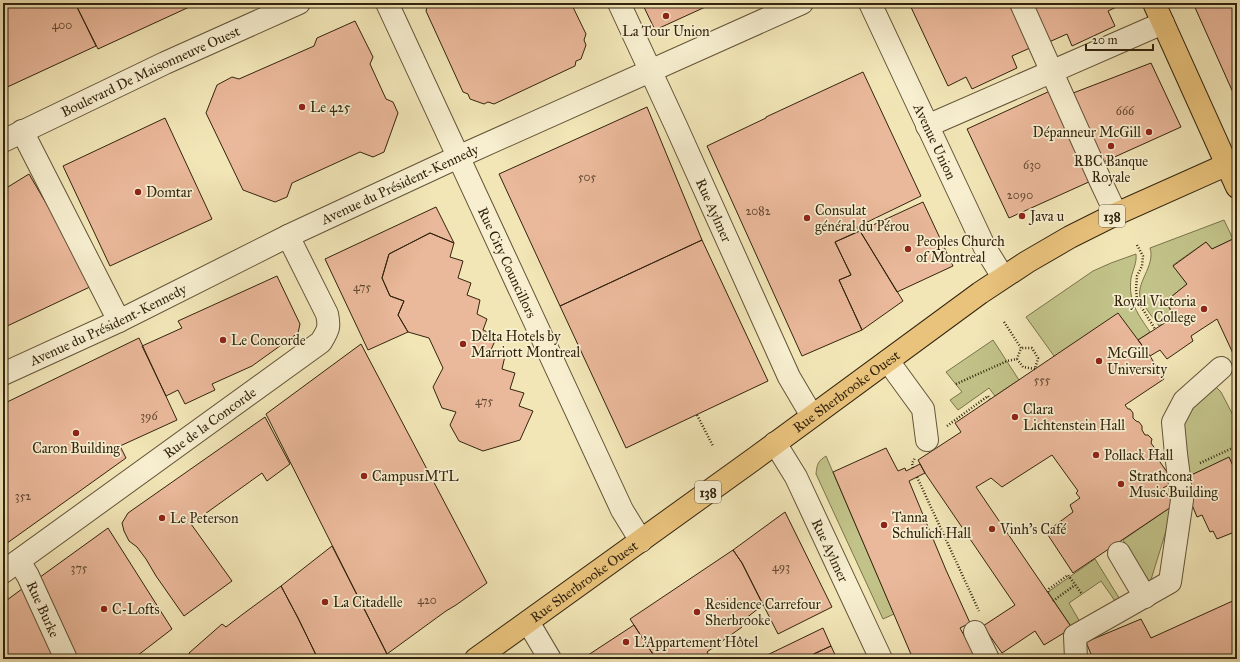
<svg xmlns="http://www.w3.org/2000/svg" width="1240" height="662" font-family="'IM FELL Great Primer',serif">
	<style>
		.green { fill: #c2c389; stroke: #7a744c }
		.building { fill: #eab89a; stroke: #33240e }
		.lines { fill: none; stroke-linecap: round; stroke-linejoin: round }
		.minor-casing { stroke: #635438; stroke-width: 24 }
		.major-casing { stroke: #33240e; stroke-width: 24 }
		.path { stroke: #33240e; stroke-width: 2.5; stroke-dasharray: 1 2; stroke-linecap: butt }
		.minor { stroke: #f7efd0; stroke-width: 22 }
		.major { stroke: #e9c37c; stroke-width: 22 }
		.poi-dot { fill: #8f2418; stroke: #f7efd0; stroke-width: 1.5 }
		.labels { text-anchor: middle; stroke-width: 3.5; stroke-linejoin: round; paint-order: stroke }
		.number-label { font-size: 12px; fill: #614931 }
		.shield { fill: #f7efd0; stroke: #6e6148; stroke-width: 1 }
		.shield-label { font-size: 13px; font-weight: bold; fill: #33240e }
		.poi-label { font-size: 14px; fill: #33240e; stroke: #f7efd0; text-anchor: start }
		.street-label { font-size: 14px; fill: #33240e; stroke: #f7efd0 }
	</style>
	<rect width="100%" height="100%" fill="#f2e6b7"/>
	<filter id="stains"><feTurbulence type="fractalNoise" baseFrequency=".005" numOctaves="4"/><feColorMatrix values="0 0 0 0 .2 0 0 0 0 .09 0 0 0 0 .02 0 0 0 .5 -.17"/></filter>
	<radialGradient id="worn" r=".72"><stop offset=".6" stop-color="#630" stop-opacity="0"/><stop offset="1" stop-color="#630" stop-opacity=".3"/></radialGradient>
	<path class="green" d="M1224,220L1233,239L1212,249L1206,242L1173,265L1187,284L1166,301L1174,317L1159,326C1153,318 1146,309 1141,300C1134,284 1156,266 1150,248Z
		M1136,254C1137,263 1133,269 1131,278C1128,302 1138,314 1150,332L1138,340L1054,356L1026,317L1093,271L1111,263Z
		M993,340L1019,380L995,396L989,388L958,410L950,400L962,392L946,372Z
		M1215,386L1221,392L1237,423V465L1233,466L1229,458L1185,478L1183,434L1185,413Z
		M826,456L894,614L883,619L816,474C817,464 818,461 826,456Z
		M1174,505L1150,583L1123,540Z
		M1095,559L1121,601H1115L1101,581L1069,603L1080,622L1072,628L1048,592Z"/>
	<path class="building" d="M3,3H75L96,46L3,89Z
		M75,3H198L98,49Z
		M425,3H571L586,34L584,40L586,45L581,59L576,61L575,66L494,104L488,102L484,104L470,99L468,94L463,92L426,11L427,7Z
		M642,3H714L655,30Z
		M909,3H1009L1030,48L1012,56L1017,68L972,89L966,77L948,86Z
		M1030,3H1125L1108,11L1115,26L1072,46L1067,34L1049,42Z
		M1193,3H1237V96L1235,97Z
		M355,21L373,57L370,64L386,99L393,102L398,113L384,152L373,157L360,152L292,183L287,197L275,202L243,190L206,113L217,85L232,77L239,79L314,46L317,38Z
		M1151,63L1181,127L1099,164L1068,95Z
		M863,72L921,196L857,227L859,231L835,242L851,275L839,280L862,330L802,356L707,146L766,118V117Z
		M1050,91L1091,181L1009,218L967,129Z
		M647,107L702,240L560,306L499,174Z
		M165,118L212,219L110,266L63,166Z
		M29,174L94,285L3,328V190Z
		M923,202L953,266L897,292L860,231Z
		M436,207L454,243L430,233L389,254L382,278L390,296L404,301L398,315L408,332L368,350L325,259Z
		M860,231L903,301L862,330L839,280L851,275L835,242Z
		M430,233L454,243L450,257L463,261L458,278L471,283L467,295L480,300L477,314L487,319L483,330L497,336L491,350L505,356L502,369L515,373L510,389L524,393L519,406L533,411L520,440L483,451L459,441L450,425L456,412L442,408L433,387L443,368L429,338L408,332L398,315L404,301L390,296L382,278L389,254Z
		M1233,239L1237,249V362L1217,319L1191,336L1193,341L1167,359L1160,350L1150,356L1138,340L1174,317L1166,301L1187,284L1173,266L1206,242L1212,249Z
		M702,240L768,381L626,448L560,306Z
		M277,276L300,324L298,333L252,366L212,384L215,390L185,404L178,390L166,396L142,346L182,328L178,321Z
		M1118,313L1150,356L1164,379L1125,405L1128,409H1130L1133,413V418L1136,421L1139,422L1142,426V430L1145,435H1148L1152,439L1151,443L1156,450L1153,452L1174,482L1163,488L1174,505L1073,573L1046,532L1073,512L1070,505L1080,498L1076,493L1078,491L1052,455L1002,487L991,478L976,487L1072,628L1044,645L1035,631L1002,653L983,626L1015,605L925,473L918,460L961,432L955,423Z
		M139,338L177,420L120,446L126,458L3,546V404Z
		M361,344L487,583L456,605L446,611L387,654L266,414Z
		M265,417L290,464L267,481L262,473L191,524L232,581L184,616L156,576L146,559L137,547L129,541L124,531L122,523L128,513Z
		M886,448L898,471L905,468L906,471L920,464L925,473L909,481L946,570L970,623L960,628L977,659H913L833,472Z
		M1229,457L1233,466L1237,465V531L1217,539L1213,531L1210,532L1202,515L1197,517L1185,488V478Z
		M785,512L832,607L778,634L742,563L733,550Z
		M108,528L172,629L133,659H70L36,580Z
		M332,546L387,654L379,659H318L298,618L281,586Z
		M733,550L742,563L763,605L741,622L742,627L707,652L711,659H656L630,619Z
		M26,586L60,659H3V603Z
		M281,586L298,618L318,659H193L189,653L222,624L226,627L243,614Z
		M1237,599V659H1093L1086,642L1141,619L1151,638Z
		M634,625L656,659H582Z
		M823,628L831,646L803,659H759Z
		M831,646L837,659H803Z"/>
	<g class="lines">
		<defs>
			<g id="minor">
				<path id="s1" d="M387,3L622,510L641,541"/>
				<path id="s2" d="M619,3L676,126L789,377L812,416"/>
				<path id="s3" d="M870,3L985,248L1003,277"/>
				<path d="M1021,3L1101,182L1116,214"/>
				<path d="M927,126L1163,23"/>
				<path d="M22,131L119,321"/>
				<path id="s4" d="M3,141L165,63L299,3"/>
				<path d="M888,361L923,409L927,440"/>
				<path id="s5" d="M3,374L119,321L288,236L458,157L802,3"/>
				<path id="s6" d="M775,443L796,477L881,659"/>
				<path d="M1119,553L1145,597"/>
				<path id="s7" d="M19,561L28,576L66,659"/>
				<path id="s8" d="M3,572L321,342C328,330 330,328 327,314L288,236"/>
				<path d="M528,622L550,659"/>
				<path d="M975,632L988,659"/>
				<path d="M1076,659L1075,636L1170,582L1182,500L1176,454L1173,422L1184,401L1221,368"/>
			</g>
			<g id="major">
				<path d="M1154,3L1237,187"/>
				<path id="s9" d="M476,659L754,459L980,293L1027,262L1070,237L1116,214L1237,160"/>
			</g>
		</defs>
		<use href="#minor" class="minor-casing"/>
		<use href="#major" class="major-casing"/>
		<path class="path" d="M1137,245L1143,256L1142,266L1137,276L1136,289L1137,300L1155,329
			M1004,322L1021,348L1017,359
			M1017,359L1023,367L1035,369L1038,358L1032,348H1021
			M956,384L1007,361L1017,359
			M1233,394L1237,404
			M697,415L713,446
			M947,426L988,396L990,399
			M1200,463L1237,446
			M913,468L912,463L915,458
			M917,477L979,611
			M1048,592L1049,589L1068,575L1082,594
			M1053,601L1075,585"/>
		<use href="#minor" class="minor"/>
		<use href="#major" class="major"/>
	</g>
	<g class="poi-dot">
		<circle cx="666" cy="16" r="4"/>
		<circle cx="302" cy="107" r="4"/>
		<circle cx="1149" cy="132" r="4"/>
		<circle cx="1111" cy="146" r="4"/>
		<circle cx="138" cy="192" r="4"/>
		<circle cx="1022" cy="216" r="4"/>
		<circle cx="807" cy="218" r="4"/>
		<circle cx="908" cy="249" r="4"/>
		<circle cx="1204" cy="309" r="4"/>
		<circle cx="223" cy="340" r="4"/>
		<circle cx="463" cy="344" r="4"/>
		<circle cx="1099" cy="361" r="4"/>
		<circle cx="1015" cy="417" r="4"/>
		<circle cx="76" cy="433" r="4"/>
		<circle cx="1096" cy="455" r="4"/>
		<circle cx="364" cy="476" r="4"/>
		<circle cx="1121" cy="484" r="4"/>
		<circle cx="162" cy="518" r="4"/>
		<circle cx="884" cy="525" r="4"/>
		<circle cx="992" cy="529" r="4"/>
		<circle cx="325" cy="602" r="4"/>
		<circle cx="104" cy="609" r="4"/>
		<circle cx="697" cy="612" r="4"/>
		<circle cx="626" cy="642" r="4"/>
	</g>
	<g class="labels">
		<g class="number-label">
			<text x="62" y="29">400</text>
			<text x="1125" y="115">666</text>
			<text x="1032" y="169">630</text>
			<text x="587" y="181">505</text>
			<text x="1020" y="199">2090</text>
			<text x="758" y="215">2082</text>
			<text x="362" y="291">475</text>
			<text x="1042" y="384">555</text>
			<text x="484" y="405">475</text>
			<text x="149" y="420">396</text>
			<text x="23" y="500">352</text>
			<text x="781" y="571">493</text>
			<text x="79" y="572">375</text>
			<text x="427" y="604">420</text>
		</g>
		<g class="shield">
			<rect x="1099" y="205" width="26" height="22" rx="3"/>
			<rect x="695" y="481" width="26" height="22" rx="3"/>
		</g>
		<g class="shield-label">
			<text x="1112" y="221">138</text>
			<text x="708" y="497">138</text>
		</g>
		<g class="poi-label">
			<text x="666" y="36" text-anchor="middle">La Tour Union</text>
			<text x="310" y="112">Le 425</text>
			<text x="1141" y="137" text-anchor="end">Dépanneur McGill</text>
			<text x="1111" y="166" text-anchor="middle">RBC Banque<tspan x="1111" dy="16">Royale</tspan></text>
			<text x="146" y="197">Domtar</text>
			<text x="815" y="215">Consulat<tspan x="815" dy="16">général du Pérou</tspan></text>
			<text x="1030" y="221">Java u</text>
			<text x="916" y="246">Peoples Church<tspan x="916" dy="16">of Montreal</tspan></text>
			<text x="1196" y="306" text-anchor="end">Royal Victoria<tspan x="1196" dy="16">College</tspan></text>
			<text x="471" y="341">Delta Hotels by<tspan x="471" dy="16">Marriott Montreal</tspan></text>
			<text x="231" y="345">Le Concorde</text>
			<text x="1107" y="358">McGill<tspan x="1107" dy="16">University</tspan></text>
			<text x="1023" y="414">Clara<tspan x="1023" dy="16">Lichtenstein Hall</tspan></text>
			<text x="76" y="453" text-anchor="middle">Caron Building</text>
			<text x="1104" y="460">Pollack Hall</text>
			<text x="372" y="481">Campus1MTL</text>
			<text x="1129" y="481">Strathcona<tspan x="1129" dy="16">Music Building</tspan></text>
			<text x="892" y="522">Tanna<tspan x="892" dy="16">Schulich Hall</tspan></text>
			<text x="170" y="523">Le Peterson</text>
			<text x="1000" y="534">Vinh's Café</text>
			<text x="333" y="607">La Citadelle</text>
			<text x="705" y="609">Residence Carrefour<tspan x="705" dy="16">Sherbrooke</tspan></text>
			<text x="112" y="614">C-Lofts</text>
			<text x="634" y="647">L'Appartement Hôtel</text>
		</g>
		<g class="street-label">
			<text dy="5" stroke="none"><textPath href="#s4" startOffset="163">Boulevard De Maisonneuve Ouest</textPath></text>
			<text dy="5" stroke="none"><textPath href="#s3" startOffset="153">Avenue Union</textPath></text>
			<text dy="5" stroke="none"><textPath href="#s5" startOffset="440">Avenue du Président-Kennedy</textPath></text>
			<text dy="5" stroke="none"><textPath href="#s2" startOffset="228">Rue Aylmer</textPath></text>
			<text dy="5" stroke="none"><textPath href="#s1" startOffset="286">Rue City Councillors</textPath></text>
			<text dy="5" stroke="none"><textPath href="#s5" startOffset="116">Avenue du Président-Kennedy</textPath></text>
			<text dy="5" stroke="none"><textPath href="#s9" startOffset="457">Rue Sherbrooke Ouest</textPath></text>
			<text dy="5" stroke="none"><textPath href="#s8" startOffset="255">Rue de la Concorde</textPath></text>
			<text dy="5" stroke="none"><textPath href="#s6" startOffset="121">Rue Aylmer</textPath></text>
			<text dy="5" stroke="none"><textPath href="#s9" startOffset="133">Rue Sherbrooke Ouest</textPath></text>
			<text dy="5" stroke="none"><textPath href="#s7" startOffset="54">Rue Burke</textPath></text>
		</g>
	</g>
	<rect width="1240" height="662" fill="none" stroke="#f2e6b7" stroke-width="16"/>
	<rect x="4" y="4" width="1232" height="654" fill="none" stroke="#33240e" stroke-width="2"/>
	<rect x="8" y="8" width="1224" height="646" fill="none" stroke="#33240e"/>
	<path d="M1086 44v6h67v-6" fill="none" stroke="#33240e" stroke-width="2"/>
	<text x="1092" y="44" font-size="12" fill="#33240e" stroke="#f7efd0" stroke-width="3" paint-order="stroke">20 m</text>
	<rect width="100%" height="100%" filter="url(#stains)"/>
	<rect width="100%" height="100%" fill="url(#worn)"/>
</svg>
